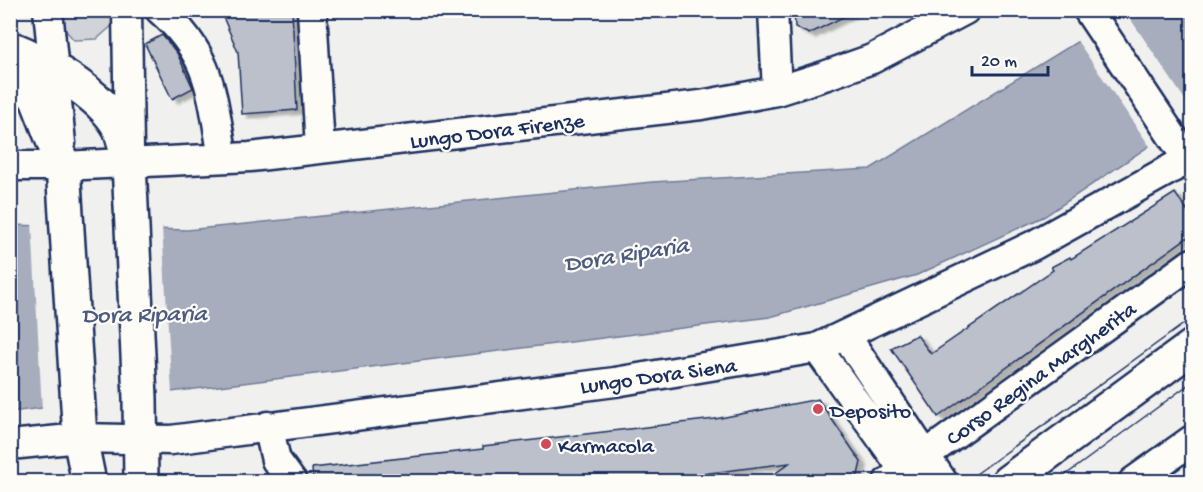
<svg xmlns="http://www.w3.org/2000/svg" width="1203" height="492" font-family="'Gochi Hand',sans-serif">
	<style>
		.green { fill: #d0d3d8; stroke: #76819b; stroke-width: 1.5 }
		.water { fill: #a7adbd; stroke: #6f7b97; stroke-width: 1.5 }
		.pier { fill: #f0f0ee }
		.building { fill: #bbc0ca; stroke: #1b2f5e; stroke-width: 1.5; filter: url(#shadow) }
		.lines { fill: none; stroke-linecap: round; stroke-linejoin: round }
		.minor-casing { stroke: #1b2f5e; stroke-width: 33 }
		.major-casing { stroke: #1b2f5e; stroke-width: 38 }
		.minor { stroke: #fdfcf7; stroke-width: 28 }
		.major { stroke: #fdfcf7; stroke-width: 33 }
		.tram { stroke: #1b2f5e; stroke-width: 1.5 }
		.poi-dot { fill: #d1495b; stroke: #fdfcf7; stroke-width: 2 }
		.labels { text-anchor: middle; stroke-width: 4.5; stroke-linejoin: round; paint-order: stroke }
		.street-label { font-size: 22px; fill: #1b2f5e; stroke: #fdfcf7 }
		.poi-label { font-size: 22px; fill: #1b2f5e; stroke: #fdfcf7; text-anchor: start }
		.water-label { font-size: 24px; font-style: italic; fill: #4c5b7f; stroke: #fdfcf7 }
	</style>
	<defs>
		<filter id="shadow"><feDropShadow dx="6" dy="4" stdDeviation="1.5" flood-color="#0004"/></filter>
	</defs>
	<rect width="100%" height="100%" fill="#f0f0ee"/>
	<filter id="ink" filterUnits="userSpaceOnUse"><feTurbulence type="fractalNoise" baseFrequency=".0167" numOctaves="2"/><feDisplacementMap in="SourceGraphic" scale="12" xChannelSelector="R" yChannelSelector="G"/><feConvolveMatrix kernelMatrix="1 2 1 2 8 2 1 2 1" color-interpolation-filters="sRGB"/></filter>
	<g filter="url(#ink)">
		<path class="green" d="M59,11H114V24L97,39L74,40L60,24Z"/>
		<path class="water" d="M1127,11H1192V117L1045,216L917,275L770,317L11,412L10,225L187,230L652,182L870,169Z"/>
		<path class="pier" d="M1121,10L1125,11L1192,110V121L1151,148L1076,39Z
			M32,222L162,228L172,394L42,410Z"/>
		<path class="building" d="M220,10H292L297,110L242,114L238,52Z
			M794,10H857L809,34L795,27Z
			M162,35L177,53L193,88L172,99L145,44Z
			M1175,193L1192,218V234L938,417L891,348L917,335L931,354L1053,270L1051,267L1070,257L1071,259Z
			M818,399L861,462L858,475L850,482H764L789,463L638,482H313L312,468L483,449V446L715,419Z"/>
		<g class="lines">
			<defs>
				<path id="minor" d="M48,10L61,143
					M127,10L129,149
					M160,10C212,55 212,96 223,158
					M312,10L320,149
					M773,10L777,91
					M1088,10L1192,166
					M10,166H63L250,157L701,105L777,91L824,76L872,59L965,10
					M846,336L943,482
					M817,348L904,470
					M268,426L276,460L292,482
					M10,445L80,438L171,440L615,382L817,348L1034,245L1192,157
					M888,482L1192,263
					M1133,482L1192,440"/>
				<path id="major" d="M10,48C44,61 102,95 119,127C124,138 126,152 129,163L140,398L141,482
					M10,62L37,99L63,166L80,438L89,482
					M1008,482L1192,347"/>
			</defs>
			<use href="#minor" class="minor-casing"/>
			<use href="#major" class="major-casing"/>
			<use href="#minor" class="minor"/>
			<use href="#major" class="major"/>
			<path class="tram" d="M965,482L1192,318
				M1056,482L1192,382"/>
		</g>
	</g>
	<g class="poi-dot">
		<circle cx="818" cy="409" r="6"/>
		<circle cx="546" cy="444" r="6"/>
	</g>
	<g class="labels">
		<g class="street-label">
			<text transform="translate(497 129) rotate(-7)" y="8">Lungo Dora Firenze</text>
			<text transform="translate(1040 372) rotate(-36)" y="8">Corso Regina Margherita</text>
			<text transform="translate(658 374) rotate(-8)" y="8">Lungo Dora Siena</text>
		</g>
		<g class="poi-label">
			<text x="830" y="417">Deposito</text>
			<text x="558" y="452">Karmacola</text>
		</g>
		<g class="water-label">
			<text transform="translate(626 253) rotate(-9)" y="8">Dora Riparia</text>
			<text transform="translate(144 313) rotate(-1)" y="8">Dora Riparia</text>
		</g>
	</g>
	<rect width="1203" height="492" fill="none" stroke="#fdfcf7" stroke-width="36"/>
	<rect x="18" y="18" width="1167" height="456" fill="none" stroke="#1b2f5e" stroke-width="2" filter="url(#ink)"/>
	<path d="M972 66v9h76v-9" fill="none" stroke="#1b2f5e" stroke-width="3"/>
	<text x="981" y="66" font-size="18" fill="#1b2f5e" stroke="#fdfcf7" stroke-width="4.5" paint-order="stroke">20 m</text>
</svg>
